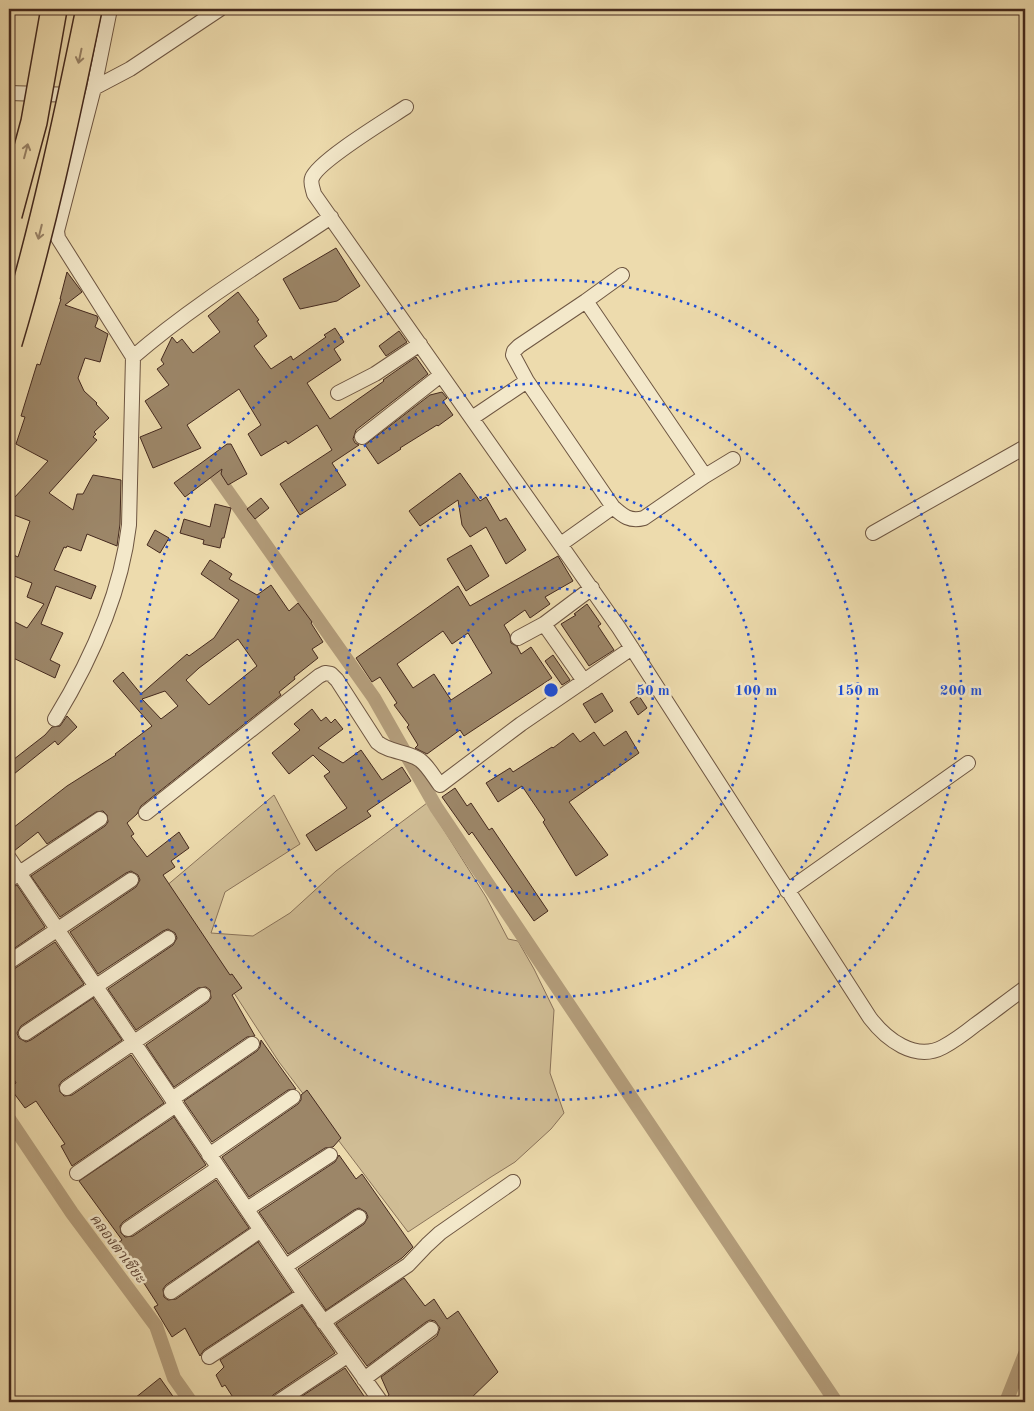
<svg xmlns="http://www.w3.org/2000/svg" width="1034" height="1411" font-family="'Old Standard TT','Noto Serif Thai',serif">
	<style>
		.green { fill: #d0bd95; stroke: #8a735a }
		.lines { fill: none; stroke-linecap: round; stroke-linejoin: round }
		.canal { stroke: #b49e7c; stroke-width: 14 }
		.building { fill: #9c8668; stroke: #44291e; fill-rule: evenodd }
		.street-casing { stroke: #6e5642; stroke-width: 16 }
		.street { stroke: #f3e8ca; stroke-width: 14 }
		.highway-bridge-casing { stroke: #44291e; stroke-width: 28; stroke-linecap: butt }
		.highway-bridge { stroke: #eddbad; stroke-width: 25 }
		.oneway { stroke: #988266 }
		.ring { fill: none; stroke: #1d4ed8; stroke-width: 2.5; stroke-dasharray: 2.5 5 }
		.labels { text-anchor: middle; stroke-width: 5; stroke-linejoin: round; paint-order: stroke }
		.water-label { font-size: 15px; font-style: italic; fill: #604636; stroke: #f3e8ca }
		.centre { fill: #1d4ed8; stroke: #f3e8ca; stroke-width: 2.5 }
		.ring-label { font-size: 15px; text-anchor: middle; font-weight: bold; fill: #1d4ed8; stroke: #f3e8ca; stroke-width: 5; stroke-linejoin: round; paint-order: stroke }
	</style>
	<rect width="100%" height="100%" fill="#eddbad"/>
	<filter id="stains"><feTurbulence type="fractalNoise" baseFrequency=".004" numOctaves="4"/><feColorMatrix values="0 0 0 0 .2 0 0 0 0 .09 0 0 0 0 .02 0 0 0 .5 -.17"/></filter>
	<radialGradient id="worn" r=".72"><stop offset=".6" stop-color="#630" stop-opacity="0"/><stop offset="1" stop-color="#630" stop-opacity=".3"/></radialGradient>
	<path class="green" d="M274,795L300,844L225,892L211,933L253,936L290,913L336,871L427,803L486,897L508,939L518,941L534,969L554,1010L550,1073L564,1113L551,1129L515,1162L491,1177L408,1232L279,1062L165,887Z"/>
	<g class="lines">
		<path class="canal" d="M216,475L374,698L436,807L836,1402
			M9,1119L72,1213L156,1326L174,1378L191,1402
			M1006,1402L1025,1354"/>
	</g>
	<path class="building" d="M336,248L360,286L337,301L300,309L283,279Z
		M67,272L82,292L65,305L97,316L98,319L95,327L108,334L100,362L85,358L78,378L84,391L97,403L96,404L109,418L94,432L96,434L93,437L97,440L49,493L73,510L77,494H83L93,475L121,480L120,524L117,546L87,534L81,551L67,546L66,548L64,547L54,570L96,586L91,599L56,586L41,624L63,633L50,660L60,665L55,678L9,656V619L27,628L44,604L27,597L32,583L9,574V553L18,557L30,521L9,513L14,498L48,461L16,444L25,417L21,416L37,364L40,365L61,299H60Z
		M238,292L259,320L257,321L267,336L254,346L271,369L291,356L293,360L326,337L324,335L335,328L344,342L334,349L341,360L307,383L330,419L384,381L383,380L416,357L428,374L356,430L353,439L355,443L359,445L332,463L346,485L300,515L280,484L332,450L317,425L288,444L286,441L261,456L248,434L261,425L239,389L187,425L201,448L153,468L140,437L162,428L145,401L169,385L157,369L164,364L161,360L172,337L177,343L182,339L193,353L220,332L208,316Z
		M399,331L407,342L386,356L379,346Z
		M442,392L447,398L443,401L453,415L438,426L437,425L400,448L401,449L378,464L365,445L430,395Z
		M227,444H231L247,474L228,485L221,474L222,469L185,497L174,483Z
		M460,473L480,501L486,497L500,521L506,518L526,550L506,564L486,527L470,537L462,525L458,500L420,526L409,511Z
		M261,498L269,508L255,519L247,509Z
		M215,504L231,508L224,538H222L220,548L203,544L204,540L180,533L184,519L210,527Z
		M155,530L169,538L160,553L147,545Z
		M471,545L489,576L466,591L447,559Z
		M558,556L573,581L545,597L550,604L530,618L525,610L504,625L510,635L511,643L517,646L521,654L531,647L552,678L464,736L460,730L427,754L415,748L418,745L407,727L409,725L394,705L397,703L380,677L372,682L356,658L458,586L470,606ZM443,631L452,644L468,633L492,673L451,700L434,674L413,688L397,664Z
		M210,560L232,574L229,579L257,595L271,585L289,611L298,603L312,622L311,623L323,642L312,649L318,658L294,677L295,679L279,692L281,695L141,806L137,814L127,823L134,834L131,836L147,857L179,832L189,848L171,861L175,867L163,875L230,975L232,974L242,988L232,995L255,1036L247,1037L174,1087L146,1045L208,1002L211,998L210,990L206,987L198,988L136,1030L108,989L173,945L177,938L175,933L168,929L163,931L98,974L70,932L136,887L140,880L138,875L131,871L126,873L60,917L31,876L105,826L108,822L107,815L103,811L96,812L47,844L38,832L14,851L9,849V831L67,786L116,755L115,754L152,726L113,681L123,672L141,694L187,654L189,656L214,638L239,600L201,574ZM238,639L257,666L209,705L186,680L199,668ZM165,691L178,706L161,719L142,699Z
		M587,604L601,624L598,626L614,650L589,666L561,624L576,615L574,614Z
		M553,655L570,680L562,685L545,661Z
		M602,693L613,711L595,723L583,704Z
		M639,696L647,708L638,715L630,702Z
		M312,709L321,721L326,717L331,723L335,719L343,729L318,748L343,763L361,750L382,780L402,767L411,781L367,811L371,816L316,851L306,835L347,808L324,776L330,772L313,755L289,774L272,753L300,730L294,724Z
		M67,716L77,727L58,745L55,741L9,778V763L45,735L52,727L60,726Z
		M626,731L639,753L569,802L608,855L576,876L543,822L545,820L522,786L498,802L486,783L510,768L513,772L552,747L553,748L573,733L580,742L594,732L604,746Z
		M455,788L467,806L471,803L489,830L492,828L548,911L534,921L472,832L469,835L442,797Z
		M17,885L45,927L9,952V889Z
		M55,942L84,984L21,1026L17,1033L19,1038L26,1042L31,1040L93,998L122,1040L62,1081L59,1085L60,1092L64,1096L72,1095L131,1055L164,1103L72,1166L61,1146L65,1144L36,1101L25,1108L10,1088L16,1083L9,1070V971L14,969Z
		M261,1040L296,1089L288,1090L212,1142L184,1101L257,1051L260,1047Z
		M307,1090L341,1138L333,1147L325,1148L249,1197L222,1157L298,1104L301,1100V1095Z
		M174,1117L206,1165L123,1222L120,1226L121,1233L125,1237L133,1236L216,1180L249,1228L166,1285L163,1289L164,1297L168,1300L176,1299L258,1242L292,1292L204,1350L200,1356L185,1328L172,1337L154,1307L158,1305L118,1243L122,1240L79,1181Z
		M339,1155L356,1179L362,1174L413,1247L402,1258L326,1310L298,1269L364,1224L368,1217L366,1212L359,1208L354,1210L288,1254L259,1212L335,1162Z
		M404,1278L425,1306L434,1299L447,1319L458,1311L498,1372L467,1402H390L388,1396L389,1395L381,1377L437,1336L440,1328L435,1321L430,1320L426,1322L367,1366L336,1324Z
		M302,1306L335,1353L273,1395L269,1402H236L225,1385L222,1387L216,1375L224,1367L220,1360Z
		M345,1368L368,1402H293Z
		M160,1378L177,1402H130Z"/>
	<g class="lines">
		<defs>
			<path id="street" d="M110,9L94,88L57,231L58,238L133,357C194,304 264,262 331,217
				M94,88L130,69L220,9
				M9,93L75,95
				M406,107C388,119 318,161 312,178C310,183 313,189 314,194L619,628L870,1018C886,1039 915,1062 943,1047C954,1041 965,1033 975,1025C992,1013 1008,1000 1025,988
				M586,301L705,476L644,518C630,522 623,516 613,507L527,381L513,355L514,351L519,346Z
				M586,301L622,275
				M338,393L375,374L420,344
				M472,418L527,381
				M362,437L441,375
				M705,476L733,459
				M873,533L1025,447
				M561,544L613,507
				M544,624L584,681
				M518,638L544,624L592,588
				M55,719C91,660 121,594 129,525L133,357
				M146,813L319,676L325,673L331,674L337,680L377,742C389,753 407,751 420,760C428,766 434,777 440,785L521,724L632,648
				M9,858L304,1294L381,1402
				M9,880L100,819
				M787,891L968,763
				M9,962L131,880
				M26,1033L168,938
				M67,1088L203,995
				M172,1099L252,1044
				M209,1155L293,1097
				M77,1173L176,1105
				M247,1209L330,1155
				M128,1229L218,1168
				M286,1266L359,1217
				M171,1292L261,1230
				M323,1322L408,1265L427,1245L440,1233L513,1182
				M209,1357L304,1294
				M364,1379L431,1329
				M278,1402L347,1356"/>
		</defs>
		<use href="#street" class="street-casing"/>
		<use href="#street" class="street"/>
		<defs>
			<path id="highway-bridge" d="M9,215L34,122L54,9
				M9,343C42,233 66,121 89,9"/>
		</defs>
		<use href="#highway-bridge" class="highway-bridge-casing"/>
		<use href="#highway-bridge" class="highway-bridge"/>
	</g>
	<defs><path id="oneway-shaft" d="M-6 0H5M1.5-3L5.5 0L1.5 3" fill="none" stroke-width="1.6" stroke-linecap="round" stroke-linejoin="round" transform="scale(1.25)"/></defs>
	<g class="oneway">
		<use href="#oneway-shaft" transform="translate(80 56) rotate(102)"/>
		<use href="#oneway-shaft" transform="translate(26 151) rotate(-75)"/>
		<use href="#oneway-shaft" transform="translate(40 232) rotate(104)"/>
	</g>
	<g class="ring">
		<circle cx="551" cy="690" r="102"/>
		<circle cx="551" cy="690" r="205"/>
		<circle cx="551" cy="690" r="307"/>
		<circle cx="551" cy="690" r="410"/>
	</g>
	<g class="labels">
		<g class="water-label">
			<text transform="translate(118 1248) rotate(53)" y="5">คลองตาเซียะ</text>
		</g>
	</g>
	<circle cx="551" cy="690" r="8" class="centre"/>
	<g class="ring-label">
		<text x="653" y="695">50 m</text>
		<text x="756" y="695">100 m</text>
		<text x="858" y="695">150 m</text>
		<text x="961" y="695">200 m</text>
	</g>
	<rect width="1034" height="1411" fill="none" stroke="#eddbad" stroke-width="30"/>
	<rect x="10" y="10" width="1014" height="1391" fill="none" stroke="#44291e" stroke-width="2.5"/>
	<rect x="15" y="15" width="1004" height="1381" fill="none" stroke="#44291e"/>
	<rect width="100%" height="100%" filter="url(#stains)"/>
	<rect width="100%" height="100%" fill="url(#worn)"/>
</svg>
